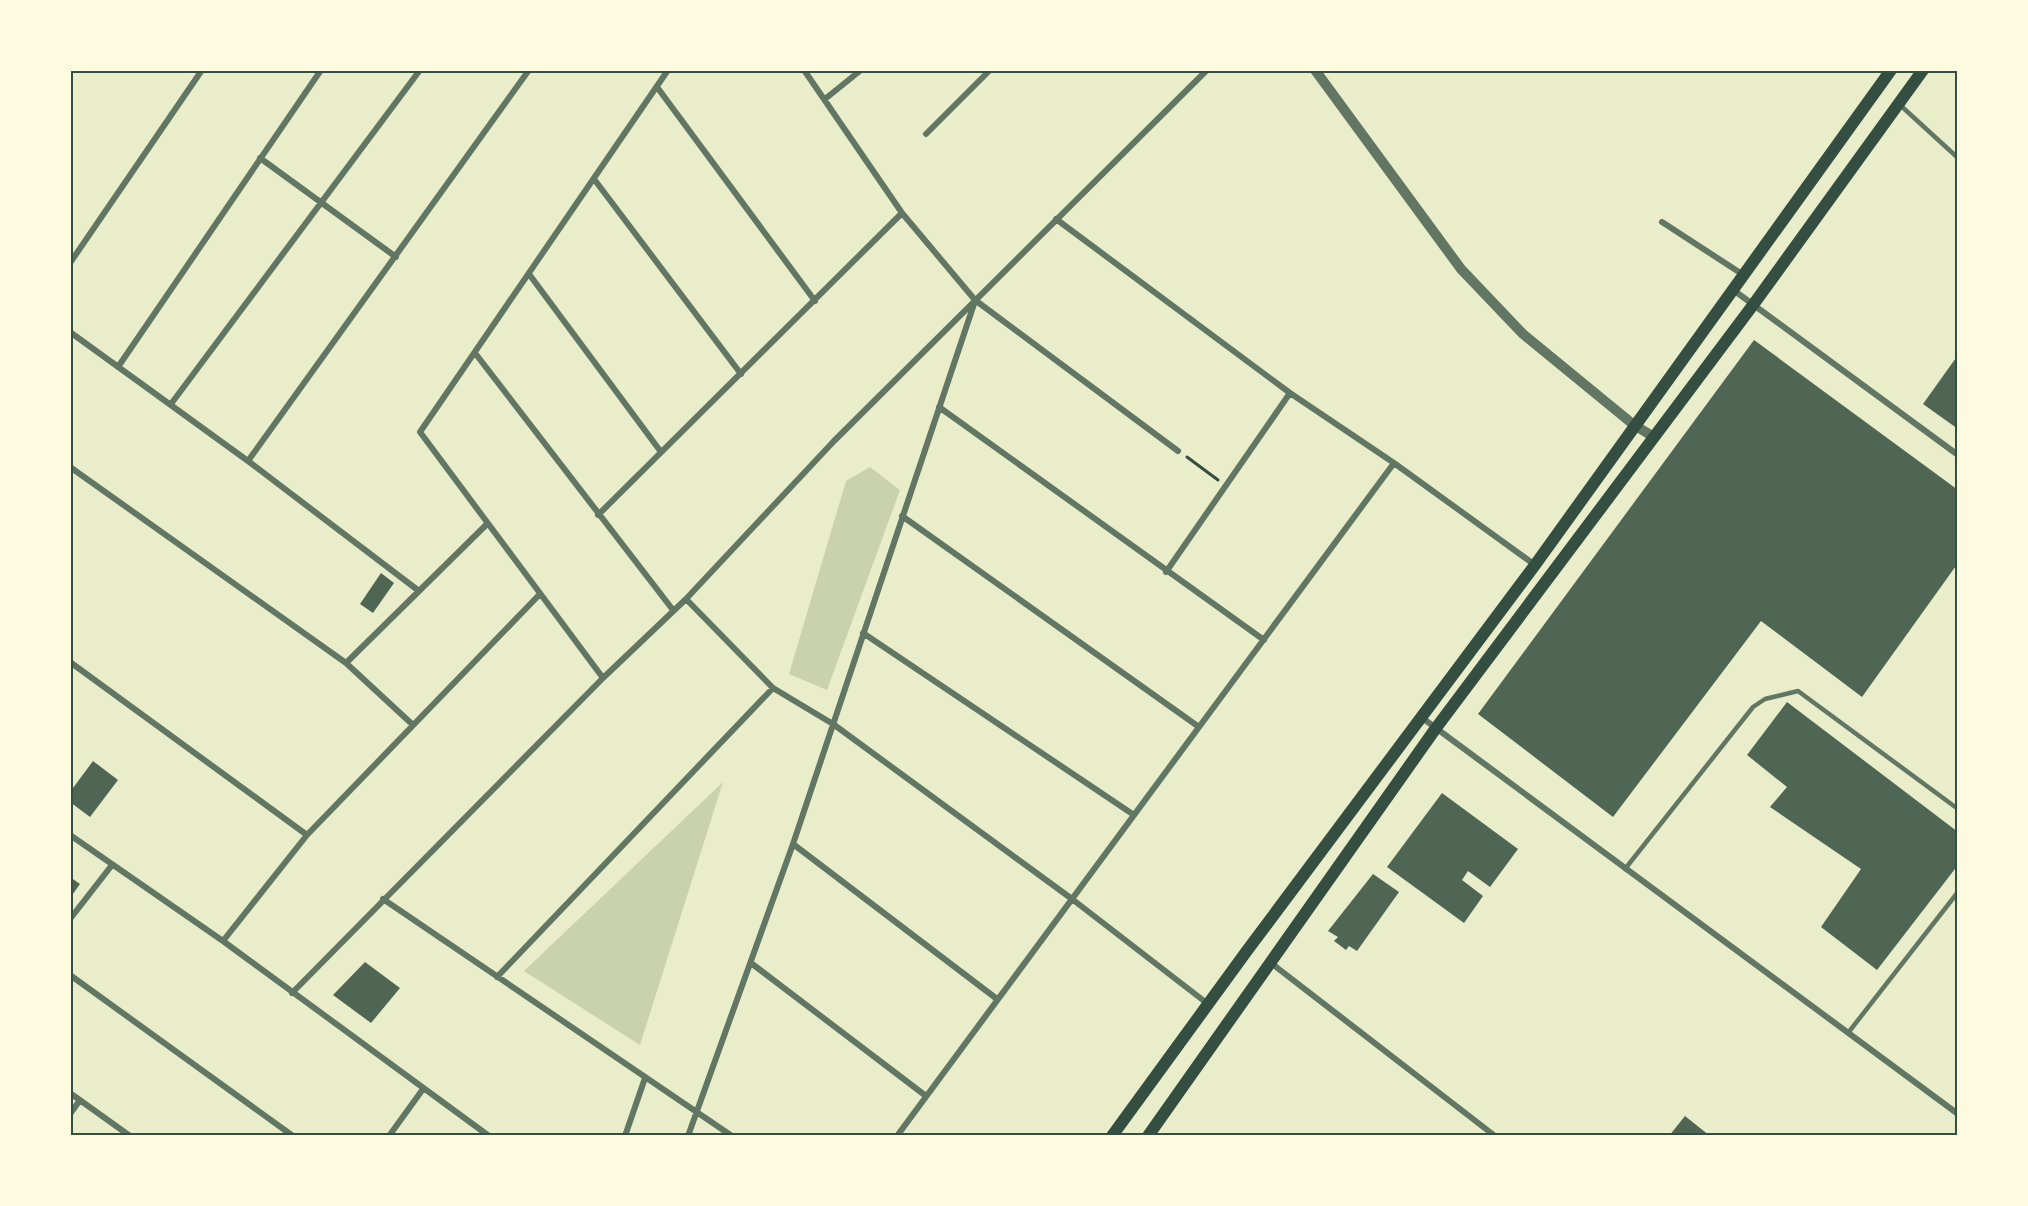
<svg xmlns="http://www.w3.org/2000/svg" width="2028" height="1206" font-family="Inter,sans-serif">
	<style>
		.green { fill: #cad2ad }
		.building { fill: #4f6655 }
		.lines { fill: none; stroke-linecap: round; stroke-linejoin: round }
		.path { stroke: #344e41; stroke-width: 3 }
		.service { stroke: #617663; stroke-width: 4.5 }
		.minor { stroke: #617663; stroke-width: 6 }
		.tertiary { stroke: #617663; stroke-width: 10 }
		.secondary { stroke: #344e41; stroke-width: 12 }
		.neatline { fill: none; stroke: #344e41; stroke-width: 2 }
	</style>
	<rect width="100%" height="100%" fill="#e9edc9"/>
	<path class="green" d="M870,467L900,490L827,690L789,674L846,481Z
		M723,782L640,1045L524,971Z"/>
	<path class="building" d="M1754,340L1958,490V563L1862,697L1761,621L1613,817L1478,714Z
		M1958,355V429L1923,404Z
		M381,573L394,583L373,613L360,604Z
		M1787,702L1958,832V865L1877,970L1821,927L1861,869L1770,807L1787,787L1747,755Z
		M93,761L118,780L90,817L70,802V792Z
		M1442,793L1518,849L1490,887L1468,871L1462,880L1483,896L1464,923L1387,867Z
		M1373,874L1399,892L1357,951L1349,946L1346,950L1334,941L1338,937L1328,931Z
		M70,877L80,884L70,898Z
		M365,962L400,988L371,1023L333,995Z
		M1685,1116L1710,1136H1669Z"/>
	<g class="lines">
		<path class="path" d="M1187,457L1218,480"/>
		<path class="service" d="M1900,105L1958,158
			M1625,869L1753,707L1765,699L1798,691L1958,809
			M1848,1033L1958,892"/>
		<path class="minor" d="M804,70L902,213L975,300L1178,451
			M657,87L815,301
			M825,99L861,70
			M926,134L990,70
			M260,158L396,257
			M594,179L741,374
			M1056,219L1290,393L1394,463L1535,565
			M1662,222L1742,274
			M70,263L202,70
			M529,274L661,452
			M1732,289L1958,455
			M70,332L248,461L419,591
			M475,353L673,610
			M118,367L321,70
			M171,404L420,70
			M939,407L1264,640
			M248,461L529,70
			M70,467L346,663L413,725
			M598,515L902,213
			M902,516L1199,727
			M1166,572L1290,393
			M686,599L773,688L833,724L1072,899L1208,1004
			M863,633L1134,815
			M70,662L307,835
			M346,663L487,524
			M603,678L420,432L668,70
			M1421,717L1958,1114
			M70,835L223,941L489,1136
			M793,844L997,999
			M383,899L732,1136
			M70,919L112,865
			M223,941L307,835L539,595
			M751,963L926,1096
			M1271,963L1495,1136
			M70,975L293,1136
			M497,977L773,688
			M292,993L603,678L686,599L834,441L1207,70
			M70,1093L130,1136
			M70,1114L80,1100
			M389,1136L423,1089
			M625,1136L645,1078
			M688,1136L793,844L974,304
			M897,1136L1394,463"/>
		<path class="tertiary" d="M1315,70L1461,269L1523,334L1634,425L1654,437"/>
		<path class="secondary" d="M1112,1136L1246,952L1535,565L1891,70
			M1148,1136L1436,728L1753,305L1923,70"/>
	</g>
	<rect width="2028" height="1206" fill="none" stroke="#fefae0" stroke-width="144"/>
	<rect x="72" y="72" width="1884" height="1062" class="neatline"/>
</svg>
